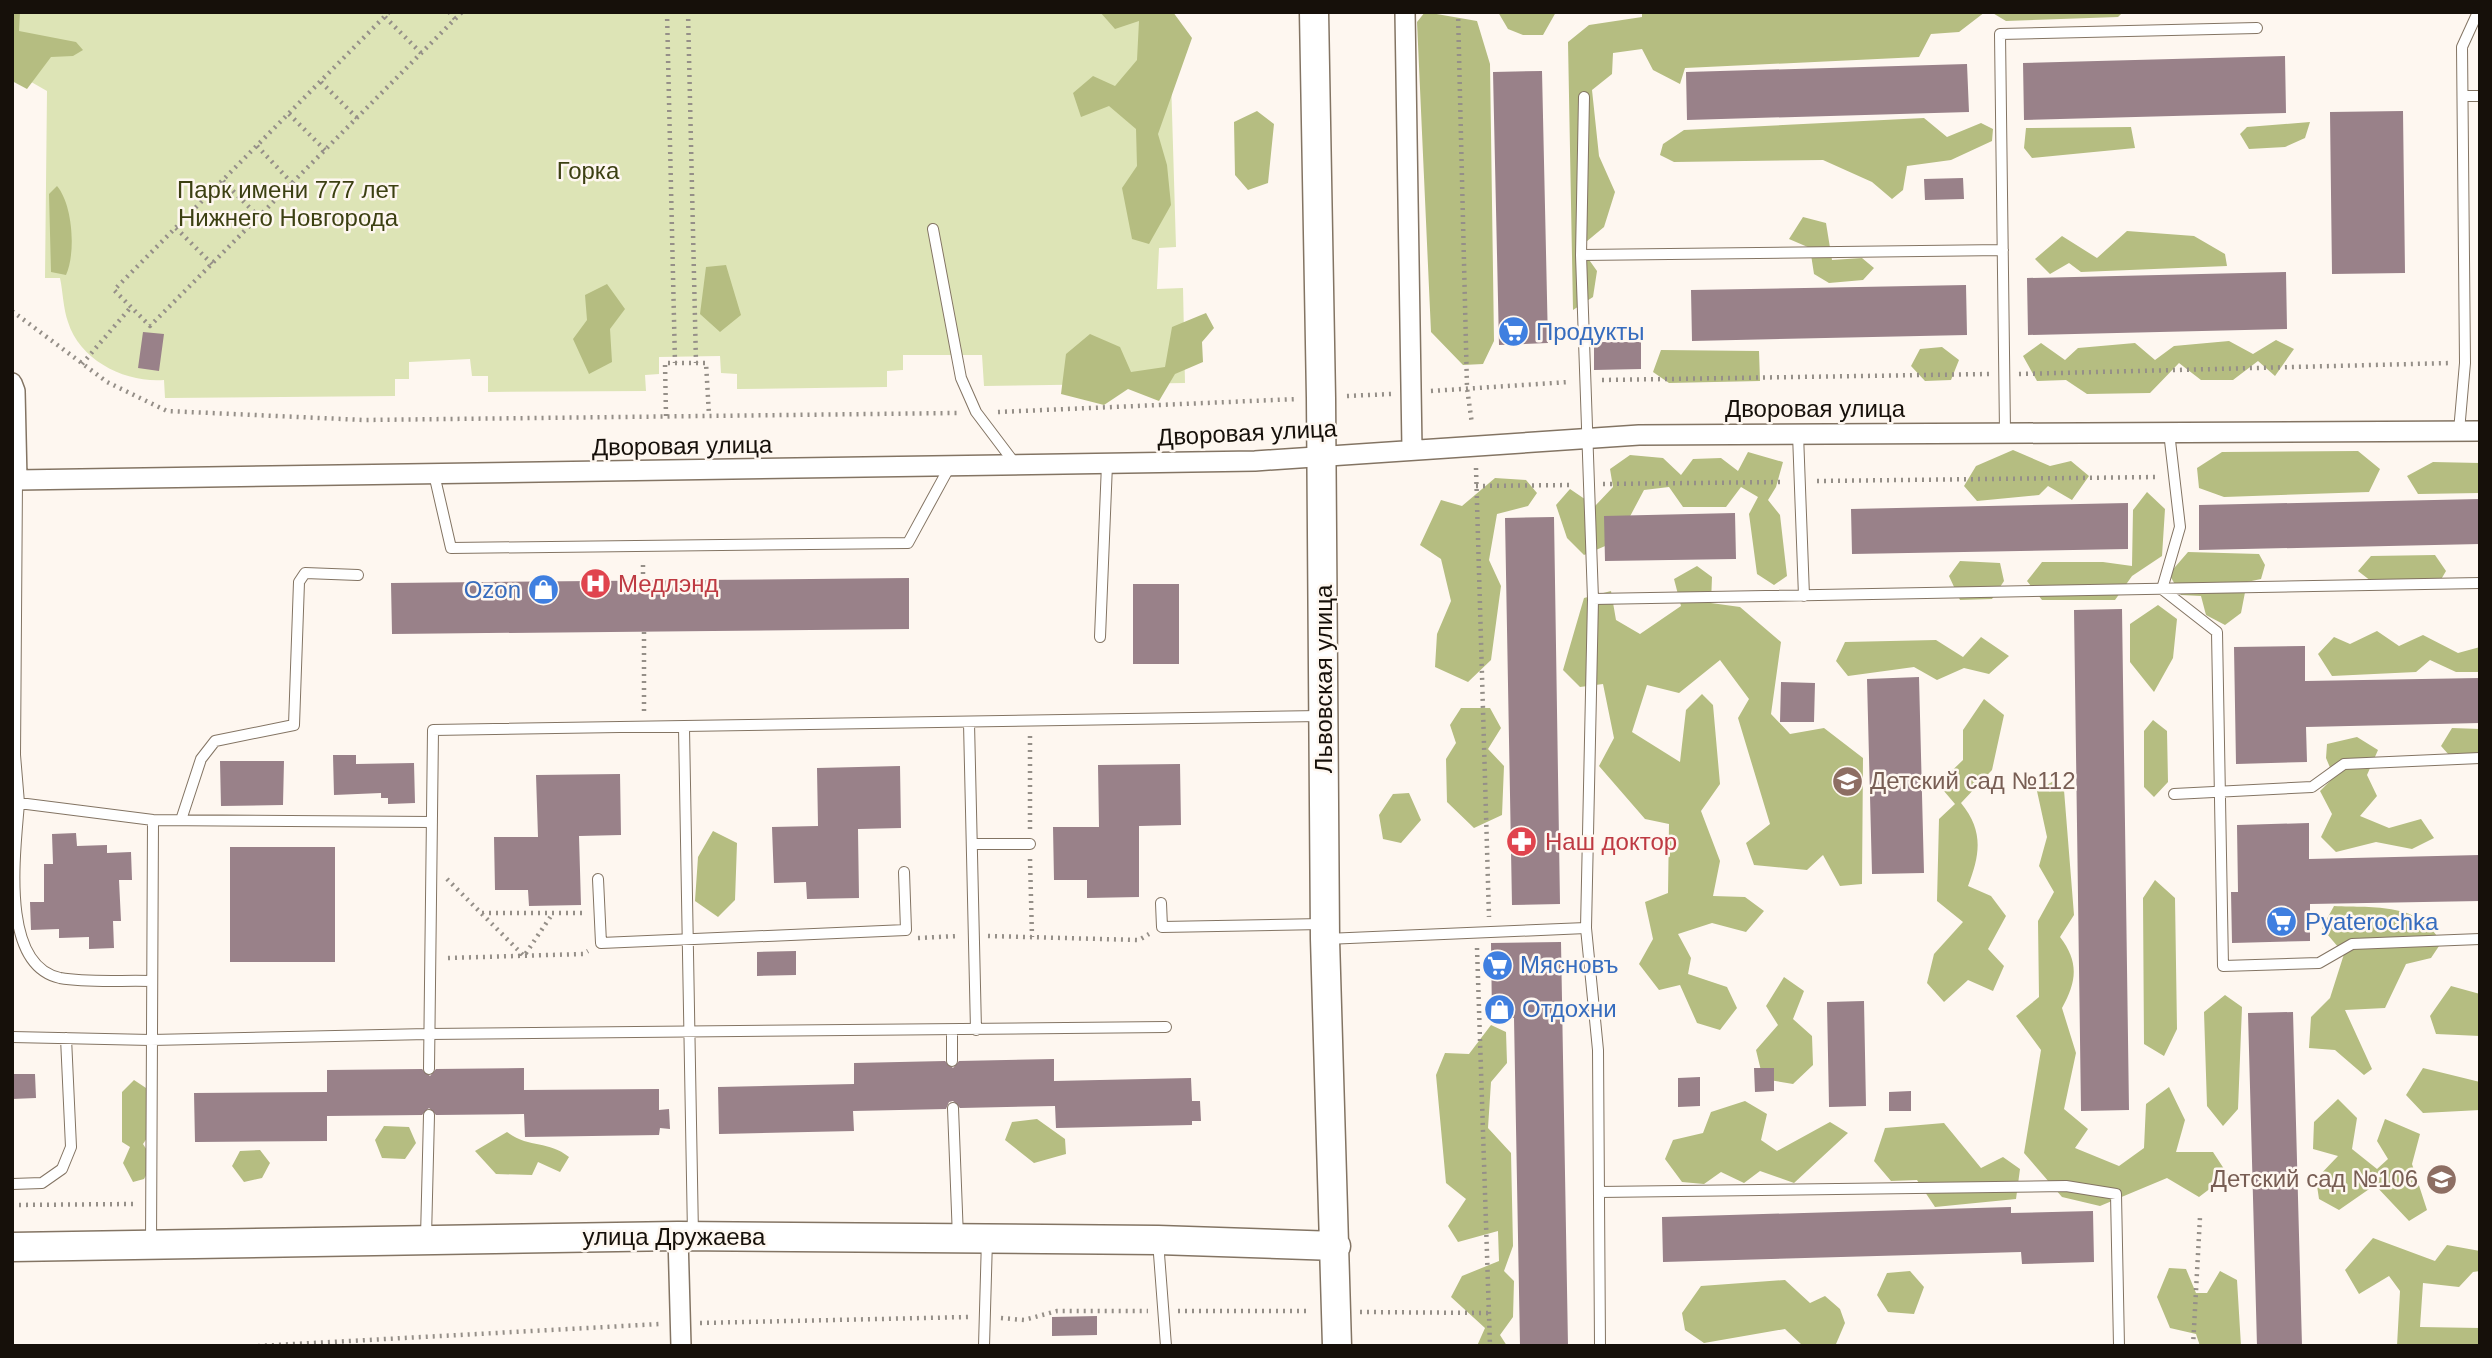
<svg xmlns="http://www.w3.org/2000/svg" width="2492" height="1358" font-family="Arial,sans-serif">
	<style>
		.green { fill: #dde4b6 }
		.forest { fill: #b5bd81 }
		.building { fill: #998189 }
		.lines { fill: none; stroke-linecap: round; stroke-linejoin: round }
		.lane-casing { stroke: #837463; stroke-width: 12 }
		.street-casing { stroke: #837463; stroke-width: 22 }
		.secondary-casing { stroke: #837463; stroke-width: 31 }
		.path { stroke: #958f88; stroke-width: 4.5; stroke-dasharray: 2 5; stroke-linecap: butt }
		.lane { stroke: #fff; stroke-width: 10 }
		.street { stroke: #fff; stroke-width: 19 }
		.secondary { stroke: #fff; stroke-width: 28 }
		.labels { text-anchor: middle; stroke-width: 5; stroke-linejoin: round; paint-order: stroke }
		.park-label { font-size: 24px; fill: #3c4012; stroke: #fef7f0 }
		.shop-label { font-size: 24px; fill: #366cbe; stroke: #fef7f0; text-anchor: start }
		.street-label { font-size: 24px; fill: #16100a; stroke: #fef7f0 }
		.health-label { font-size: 24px; fill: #be3a42; stroke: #fef7f0; text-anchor: start }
		.education-label { font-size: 24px; fill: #785e54; stroke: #fef7f0; text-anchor: start }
	</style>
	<rect width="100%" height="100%" fill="#fef7f0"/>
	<path class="green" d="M12,12H1169L1176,247L1159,248L1157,289L1183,288L1185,383L984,386L982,355H903V370L887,371V387L737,389V374L721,373L720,356L659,357V374L645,375L646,391L488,392V376H472L470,359L409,362V379H395V396L165,398L164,380C126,383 80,361 68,322C63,308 63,292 60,278H45L47,91L12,71Z"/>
	<path class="forest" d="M12,12H20L19,31L76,42L83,50L73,56L51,57L27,89L12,81Z
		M1100,12H1173L1192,38L1158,134L1167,165L1171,205L1149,244L1132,239L1122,188L1137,166L1136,129L1109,106L1081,117L1073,93L1093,76L1115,86L1137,60L1139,21L1115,29Z
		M1425,12L1477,21L1490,64L1494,341L1483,364L1463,365L1431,332L1417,22Z
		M1498,12H1556L1543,35H1523L1508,29Z
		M1642,12H1985L1959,32L1931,34L1919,57L1685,68L1680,84L1653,70L1642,49L1613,53L1612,74L1592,90L1599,156L1615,192L1604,227L1580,247L1597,271L1593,297L1573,310L1568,42L1589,25L1642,17Z
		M1991,12H2123L2118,17L2006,21Z
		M1257,111L1274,124L1268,183L1248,190L1235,175L1234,122Z
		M1924,118L1947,137L1981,123L1993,129L1992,141L1951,160L1907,166L1903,190L1892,199L1872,182L1823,160L1674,162L1660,155L1663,144L1684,130Z
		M2310,122L2305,138L2285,147L2249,149L2240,134L2247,127Z
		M2131,127L2135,148L2032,158L2024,148L2026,128Z
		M57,186C73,205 76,253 66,275L51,272L49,194Z
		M1803,217L1826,223L1832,260L1862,258L1874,268L1863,280L1829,283L1814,274L1810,248L1789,239Z
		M2127,231L2194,236L2225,254L2227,266L2081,272L2069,263L2050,274L2035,259L2062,236L2097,258Z
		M726,265L741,315L720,332L700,314L706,267Z
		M607,284L625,309L610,329L612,362L589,374L573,339L587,320L585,295Z
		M1206,313L1214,328L1202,342L1203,362L1175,374L1159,401L1128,389L1104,405L1061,394L1066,354L1090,334L1120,347L1131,372L1165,367L1172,327Z
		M2276,340L2294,349L2275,376L2258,361L2233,380H2201L2179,363L2150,393L2087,394L2066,380L2037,381L2023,356L2041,343L2065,360L2078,348L2135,343L2155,360L2174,346L2229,341L2253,354Z
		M1942,347L1959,360L1951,380L1925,381L1911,366L1920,349Z
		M1661,350L1759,351L1760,381L1669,383L1653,372Z
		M2013,450L2050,466L2071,461L2089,476L2072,500L2048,486L2039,495L1977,501L1964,486L1976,466Z
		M2358,451L2380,469L2369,492L2224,497L2199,488L2197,468L2222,452Z
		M1748,452L1783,462L1776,487L1768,500L1780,515L1787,576L1774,585L1757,574L1749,514L1758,497L1741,487L1726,507H1683L1669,487L1644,490L1617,541L1584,555L1567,538L1556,505L1570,489L1595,506L1613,487L1610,469L1630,455L1663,458L1681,475L1693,459L1721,458L1738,471Z
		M2433,462L2480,463V493L2418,494L2407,476Z
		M1495,478L1526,480L1537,493L1528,506L1497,514L1489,560L1501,586L1491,660L1468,682L1435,667L1437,634L1451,601L1441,559L1420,545L1441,500L1462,506Z
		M2147,492L2165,509L2162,556L2132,576L2115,600H2042L2027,581L2042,562H2103L2132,566L2133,510Z
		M2188,552L2259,554L2265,565L2261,579L2247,582L2241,613L2225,625L2206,615L2201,596L2181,595L2169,574Z
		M2435,555L2446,571L2436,588H2380L2358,571L2371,556Z
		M1960,561L2000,563L2004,581L1992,599L1960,600L1949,576Z
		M1697,566L1712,577L1711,603L1740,607L1781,642L1771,714L1790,734L1824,728L1863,758L1862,884L1840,886L1823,855L1807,870L1754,865L1746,843L1770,824L1738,718L1749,699L1720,660L1679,693L1647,685L1632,732L1680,762L1686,710L1702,694L1713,705L1720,784L1701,811L1720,861L1713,896L1745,897L1764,911L1746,932L1712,923L1678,934L1691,958L1688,974L1727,987L1737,1008L1720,1030L1697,1023L1680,985L1659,990L1639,964L1653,939L1645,902L1668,893L1669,824L1645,819L1599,766L1614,738L1603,684L1580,687L1563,670L1584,598L1611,591L1616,620L1640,634L1681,606L1674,579Z
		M2158,605L2177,619L2173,658L2154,692L2130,662V624Z
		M2377,631L2399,646L2423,635L2458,653L2480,647V672H2456L2430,660L2416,672L2332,676L2318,654L2334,637L2350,644Z
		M1981,637L2009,656L1989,674L1964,668L1937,680L1914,667L1848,676L1836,661L1845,642L1936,640L1963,657Z
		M1984,699L2004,715L1992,770L1961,803C1984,831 1980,855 1968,886L1991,896L2006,916L1988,949L2004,966L1993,991L1968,980L1944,1002L1927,983L1934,954L1963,922L1937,901L1939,819L1955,804L1938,784L1963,760V730Z
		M1461,708H1490L1501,728L1488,749L1504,766L1502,815L1474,828L1447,802L1446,759L1456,743L1450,725Z
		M2153,720L2167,731L2168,782L2154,797L2144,787V731Z
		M2452,728L2480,729V754L2457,764L2441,746Z
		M2357,737L2378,750L2367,775L2377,796L2360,816L2389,828L2421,819L2434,838L2412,849L2376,842L2336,852L2321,837L2332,814L2320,791L2334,777L2326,758L2327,744Z
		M2055,780L2064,790L2074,915L2060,937C2079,962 2077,981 2062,1008L2076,1053L2064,1109L2088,1129L2075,1148L2119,1166L2144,1148L2146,1104L2169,1087L2185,1120L2176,1152H2213L2228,1175L2199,1197L2167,1178L2100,1206L2062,1197L2024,1153L2041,1050L2016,1016L2039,997L2038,921L2054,892L2039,866L2047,837L2037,791Z
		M1409,793L1421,820L1401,843L1383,839L1379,815L1393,794Z
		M713,831L737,843L735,900L718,917L695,901L698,857Z
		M2155,880L2175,898L2177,1029L2164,1056L2144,1044L2143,898Z
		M2334,906C2374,908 2421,902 2441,943L2431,958L2406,964L2385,1008L2345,1010L2372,1069L2364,1075L2335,1050L2309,1048L2311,1017L2330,998L2344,954L2322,928Z
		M1784,977L1804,991L1793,1019L1812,1036L1813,1065L1793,1084L1763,1079L1756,1050L1778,1025L1766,1006Z
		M2451,986L2480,994V1036L2436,1034L2430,1016Z
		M2225,995L2242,1007L2238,1109L2223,1126L2207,1106L2204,1012Z
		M1491,1025L1506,1032L1507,1063L1491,1082L1488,1128L1511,1153L1513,1246L1504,1271L1514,1281L1513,1317L1500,1335L1507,1346H1477L1485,1328L1451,1297L1462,1276L1499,1261L1498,1231L1458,1242L1448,1226L1466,1199L1446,1183L1436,1075L1445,1053L1469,1054Z
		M2423,1068L2480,1082V1110L2423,1113L2406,1095Z
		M134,1080L146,1088L155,1126L143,1144L154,1161L144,1179L133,1182L123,1163L130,1147L122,1142V1092Z
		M2338,1099L2357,1118L2352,1149L2377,1169L2388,1159L2377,1141L2385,1119L2420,1134L2412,1164L2427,1210L2409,1221L2375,1185L2339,1210L2319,1199L2316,1179L2338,1156L2313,1149L2314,1122Z
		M1745,1101L1767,1114L1761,1140L1777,1151L1830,1122L1848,1133L1794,1183L1760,1171L1744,1183L1721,1172L1704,1184L1682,1182L1665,1159L1673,1140L1703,1133L1711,1112Z
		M1037,1119L1065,1139L1066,1154L1034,1163L1005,1140L1012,1122Z
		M1944,1123L1981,1168L2003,1157L2020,1169L2016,1199L1935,1207L1917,1180L1891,1181L1874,1161L1885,1128Z
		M384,1126L409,1127L416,1143L405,1159L382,1158L375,1140Z
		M507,1132C530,1149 548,1140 569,1157L560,1172L538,1162L532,1175L496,1174L475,1151Z
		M260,1150L270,1163L262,1178L244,1182L232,1166L240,1151Z
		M2373,1238L2435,1261L2447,1245L2480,1251V1271L2473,1272L2459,1287L2423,1283L2420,1327L2480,1328V1346H2397L2400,1291L2389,1276L2359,1294L2345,1270Z
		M2169,1268L2186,1269L2196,1293H2207L2220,1271L2237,1280L2241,1346H2200L2196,1334L2170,1328L2157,1297Z
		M1910,1271L1924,1287L1914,1314L1888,1312L1877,1295L1887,1273Z
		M1785,1280L1810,1303L1825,1296L1840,1309L1845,1323L1836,1344L1802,1345L1785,1329L1704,1343L1685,1330L1682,1313L1701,1286Z"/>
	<path class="building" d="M2285,56L2286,113L2024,120L2023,63Z
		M1967,64L1969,112L1687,120L1686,72Z
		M1542,71L1548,343L1499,345L1493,72Z
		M2403,111L2405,273L2332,274L2330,112Z
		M1963,178L1964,199L1925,200L1924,179Z
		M2286,272L2287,329L2028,335L2027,278Z
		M1966,285L1967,335L1692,341L1691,290Z
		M143,332L164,334L159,371L138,368Z
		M1594,342H1641V369L1594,370Z
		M2480,499V544L2199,550V505Z
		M2128,503V549L1852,554L1851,509Z
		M1735,513L1736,559L1605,561L1604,516Z
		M1554,517L1560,904L1512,905L1505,518Z
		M909,578V629L392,634L391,583Z
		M1133,584H1179V664H1133Z
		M2122,609L2129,1110L2081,1111L2074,610Z
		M2305,646V681L2480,678V723L2306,727L2307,762L2236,764L2234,647Z
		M1919,677L1924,873L1872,874L1867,679Z
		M1781,682L1815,683L1814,722H1780Z
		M333,755H356V764L414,763L415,803L388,804V798H381V793L334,795Z
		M220,761H284L283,805L221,806Z
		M1180,764L1181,825L1139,826V897L1087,898V880H1054L1053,827H1099L1098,765Z
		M900,766L901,828L858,829L859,898L807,899L806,882L774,883L772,827L818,826L817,768Z
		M620,774L621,835L579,836L581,905L529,906L528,890H495L494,837H538L536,775Z
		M2309,823V859L2480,855V901L2310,904V941L2232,943L2231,892H2238L2237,825Z
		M76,833L77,846L107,845V853L131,852L132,880H119L121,921H113L114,948L89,949V937L59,938V929L31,930L30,902H44V864H53L52,834Z
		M230,847H335V962H230Z
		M1561,942L1568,1346H1520L1514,1018H1492L1491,943Z
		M796,951V975L757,976V952Z
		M1864,1001L1866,1106L1829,1107L1827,1002Z
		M2293,1012L2302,1346H2257L2248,1013Z
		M1054,1059V1081L1191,1078L1192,1101H1200L1201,1121H1192V1125L1056,1128L1055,1106L960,1108L953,1101L949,1102L946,1109L853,1111L854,1131L719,1134L718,1087L854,1084V1063L945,1061L953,1068L959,1061Z
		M524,1068V1090L659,1089V1110L669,1109L670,1129L660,1128L659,1135L525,1137L524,1114L436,1115L429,1108L422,1115L327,1116V1141L195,1142L194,1093L327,1092V1070L422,1069L430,1076L436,1069Z
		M1754,1068H1774V1091L1755,1092Z
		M12,1074H35L36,1098L12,1099Z
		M1700,1077V1106L1678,1107V1078Z
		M1911,1091V1111H1889V1092Z
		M2011,1207V1213L2093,1211L2094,1262L2022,1264L2021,1252L1663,1262L1662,1217Z
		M1097,1316V1335L1052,1336V1317Z"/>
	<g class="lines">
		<defs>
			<path id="lane" d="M2463,96H2480
				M1584,97L1581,255L1593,599L1586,928L1598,1050L1600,1346
				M933,229L961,378L976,412L1016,465
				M1581,255L2003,250
				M2459,431L2465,363L2462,47L2478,12
				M2005,432L2000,34L2257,28
				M2169,432L2180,527L2162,589L2217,632L2223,966L2319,963L2352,944L2480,939
				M1798,434L1804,596
				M434,474L451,548L908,543L950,466
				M1593,599L2480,583
				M1100,637L1107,464
				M969,723L976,1030
				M684,728L693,1235
				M15,755L17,480
				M12,756L15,755L19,803L153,820L432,822
				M2174,794L2312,787L2344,764L2480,758
				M19,803C15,854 0,965 60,978C89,983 122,980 151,981
				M181,820L201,759L215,741L294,725L299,582L305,573L358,575
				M972,844H1030
				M598,879L601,943L906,930L904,872
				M1161,903L1162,927L1322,924
				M1326,939L1586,928
				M952,1030V1061
				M12,1037L151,1040L428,1034L1166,1027
				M429,1069L433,730L1320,716
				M953,1108L958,1238
				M12,1184L42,1183L62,1169L71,1147L66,1038
				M1599,1192L2066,1186L2116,1194L2119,1346
				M426,1237L429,1115
				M1158,1241L1166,1346
				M151,1244L153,820
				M984,1346L987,1239"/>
			<path id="street" d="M1405,12L1412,449
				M12,383L15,391L17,480L1255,461L1639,435L2480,431
				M678,1236L681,1346"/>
			<path id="secondary" d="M1314,12L1321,398L1325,939L1337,1346
				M12,1247L678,1236L1158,1240L1336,1246"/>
		</defs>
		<use href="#lane" class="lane-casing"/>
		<use href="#street" class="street-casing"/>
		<use href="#secondary" class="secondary-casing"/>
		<path class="path" d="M389,12L114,290L150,326L462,12
			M449,12L455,19
			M667,12L675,363
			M688,12L696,363
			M1458,12L1467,388L1472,424
			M385,17L421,53
			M321,82L357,118
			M289,114L325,150
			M257,146L292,183
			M223,181L259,217
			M176,228L212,264
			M12,311L107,382L167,411L364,420L957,413
			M82,364L131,307
			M2019,374L2451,363
			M1602,380L1989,374
			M1431,391L1569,382
			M1347,396L1391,394
			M998,412L1297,399
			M666,416L665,363H706L709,415
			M1476,468L1489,917
			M1817,481L2158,477
			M1603,484L1783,482
			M1476,486L1573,485
			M643,581V561
			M644,711V631
			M1030,736V829
			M1030,859L1032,937
			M447,879L524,956L553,913
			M482,913H585
			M988,936L1139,940L1149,934
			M918,938L958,936
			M1477,948L1490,1346
			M448,958L583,954L588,951
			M12,1205L134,1204
			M1178,1311H1309
			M1360,1312L1489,1313
			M1001,1318L1024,1320L1057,1311H1148
			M700,1323L968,1317
			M258,1346L660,1324
			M2193,1346L2200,1217"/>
		<use href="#lane" class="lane"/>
		<use href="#street" class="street"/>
		<use href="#secondary" class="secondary"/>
	</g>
	<defs>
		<symbol id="supermarket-disc" viewBox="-11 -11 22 22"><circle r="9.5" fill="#3f7fe0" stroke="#fef7f0"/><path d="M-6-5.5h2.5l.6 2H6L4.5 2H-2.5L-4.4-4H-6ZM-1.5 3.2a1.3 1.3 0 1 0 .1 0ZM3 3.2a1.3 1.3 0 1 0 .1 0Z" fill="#fff"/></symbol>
		<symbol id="hospital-disc" viewBox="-11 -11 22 22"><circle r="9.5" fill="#e0444e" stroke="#fef7f0"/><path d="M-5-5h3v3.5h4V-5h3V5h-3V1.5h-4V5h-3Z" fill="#fff"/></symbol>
		<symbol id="shop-disc" viewBox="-11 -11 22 22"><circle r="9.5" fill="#3f7fe0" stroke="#fef7f0"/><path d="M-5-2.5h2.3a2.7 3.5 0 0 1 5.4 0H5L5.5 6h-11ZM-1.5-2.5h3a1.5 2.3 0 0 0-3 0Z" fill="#fff"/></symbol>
		<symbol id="school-disc" viewBox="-11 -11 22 22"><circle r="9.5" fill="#8d6e63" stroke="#fef7f0"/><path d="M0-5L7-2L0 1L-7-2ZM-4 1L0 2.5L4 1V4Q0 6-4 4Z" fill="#fff"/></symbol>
		<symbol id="pharmacy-disc" viewBox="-11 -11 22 22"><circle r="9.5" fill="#e0444e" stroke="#fef7f0"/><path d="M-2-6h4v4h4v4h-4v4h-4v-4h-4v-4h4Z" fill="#fff"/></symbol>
	</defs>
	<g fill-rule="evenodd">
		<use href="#supermarket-disc" x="1496" y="314" width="35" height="35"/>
		<use href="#hospital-disc" x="578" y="566" width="35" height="35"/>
		<use href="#shop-disc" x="526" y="572" width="35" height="35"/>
		<use href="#school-disc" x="1830" y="764" width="35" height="35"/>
		<use href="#pharmacy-disc" x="1504" y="824" width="35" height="35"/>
		<use href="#supermarket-disc" x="2264" y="904" width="35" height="35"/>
		<use href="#supermarket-disc" x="1480" y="948" width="35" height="35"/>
		<use href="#shop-disc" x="1482" y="992" width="35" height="35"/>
		<use href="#school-disc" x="2424" y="1162" width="35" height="35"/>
	</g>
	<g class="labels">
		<g class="park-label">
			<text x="588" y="179">Горка</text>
			<text x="288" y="198">Парк имени 777 лет<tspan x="288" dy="28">Нижнего Новгорода</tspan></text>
		</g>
		<g class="shop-label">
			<text x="1536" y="340">Продукты</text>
			<text x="521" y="598" text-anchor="end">Ozon</text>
			<text x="2305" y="930">Pyaterochka</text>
			<text x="1520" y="973">Мясновъ</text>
			<text x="1522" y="1017">Отдохни</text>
		</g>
		<g class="street-label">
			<text x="1815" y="417">Дворовая улица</text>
			<text transform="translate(1247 433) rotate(-3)" y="8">Дворовая улица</text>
			<text transform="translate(682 446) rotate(-1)" y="8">Дворовая улица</text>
			<text transform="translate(1324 679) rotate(-90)" y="8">Львовская улица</text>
			<text x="674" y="1245">улица Дружаева</text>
		</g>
		<g class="health-label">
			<text x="618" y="592">Медлэнд</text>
			<text x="1545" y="850">Наш доктор</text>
		</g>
		<g class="education-label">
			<text x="1870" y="789">Детский сад №112</text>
			<text x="2418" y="1187" text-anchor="end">Детский сад №106</text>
		</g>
	</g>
	<rect width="2492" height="1358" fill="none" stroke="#16100a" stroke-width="28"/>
</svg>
